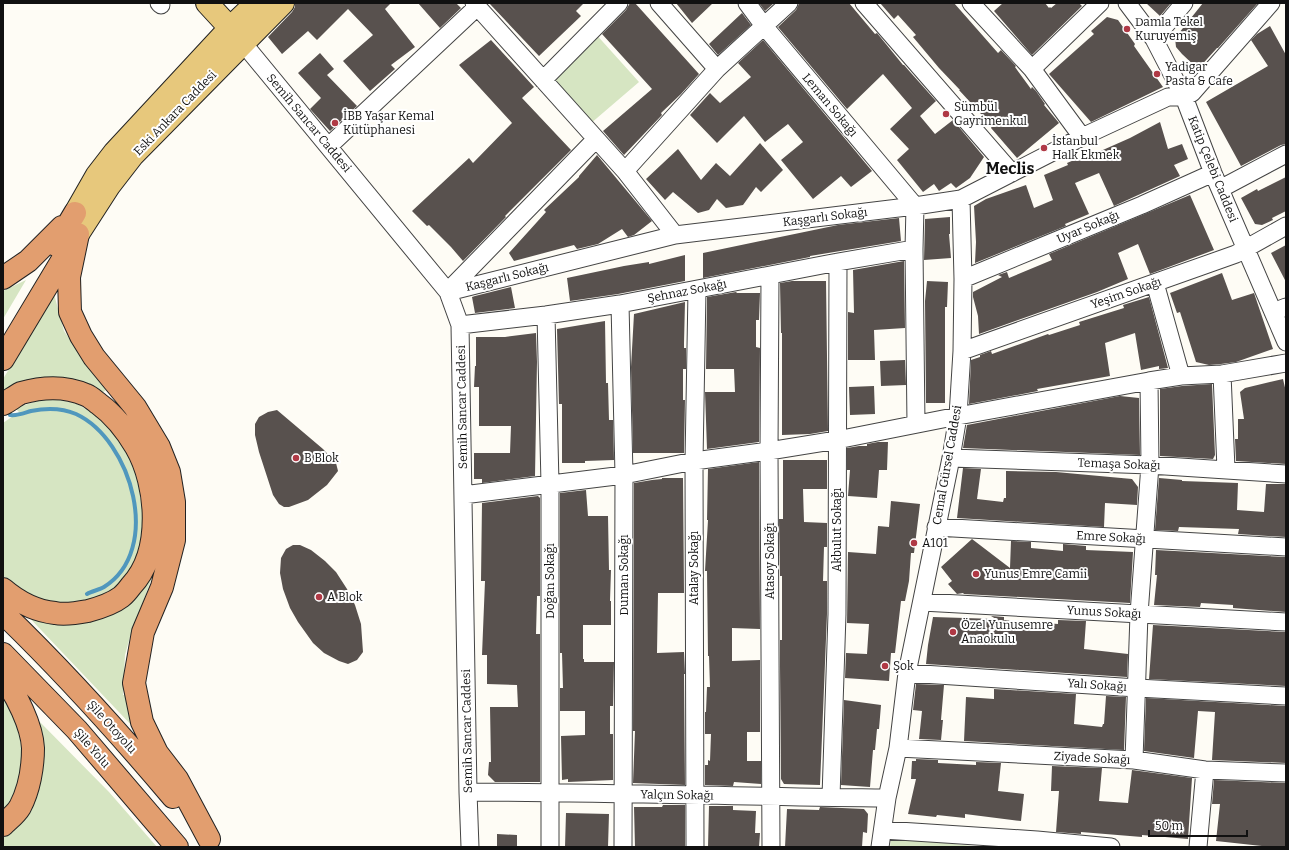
<svg xmlns="http://www.w3.org/2000/svg" width="1289" height="850" font-family="Bitter,serif">
	<style>
		.green { fill: #d6e5c2 }
		.lines { fill: none; stroke-linecap: round; stroke-linejoin: round }
		.stream { stroke: #5097bd; stroke-width: 4 }
		.building { fill: #58514e }
		.minor-casing { stroke: #444; stroke-width: 19 }
		.major-casing { stroke: #222; stroke-width: 24 }
		.highway-casing { stroke: #222; stroke-width: 24 }
		.minor { stroke: #fff; stroke-width: 17 }
		.major { stroke: #e7c87c; stroke-width: 22 }
		.highway { stroke: #e29e6f; stroke-width: 22 }
		.poi-dot { fill: #b03945; stroke: #fff; stroke-width: 1.5 }
		.labels { text-anchor: middle; stroke-width: 4; stroke-linejoin: round; paint-order: stroke }
		.poi-label { font-size: 12px; fill: #111; stroke: #fff; text-anchor: start }
		.street-label { font-size: 12px; fill: #111; stroke: #fff }
		.district-label { font-size: 16px; font-weight: bold; fill: #111; stroke: #fff }
	</style>
	<rect width="100%" height="100%" fill="#fefcf5"/>
	<path class="green" d="M594,32L639,82L590,124L550,78Z
		M26,280L3,319V291Z
		M54,294L64,331L106,390L101,394H3V379Z
		M41,400H62L77,404L91,412L110,427L127,452L136,474L142,505L143,529L140,553L129,575L116,588L99,599L80,605L58,604L34,597L3,576V423L19,412L15,408Z
		M154,572L130,637L125,655L123,695H126L135,729L23,611L63,624L94,621L118,610L136,596Z
		M3,699C12,709 18,721 22,734C23,739 22,745 22,750C23,771 19,797 3,813Z
		M35,717L109,792L157,847H3V838L6,836L26,811Z
		M891,837L982,847H890Z"/>
	<g class="lines">
		<path class="stream" d="M10,415C18,416 24,413 31,411C46,408 62,408 76,414C132,440 163,550 104,587C99,590 92,591 87,594"/>
	</g>
	<path class="building" d="M295,3H391L385,9L415,47L391,65L395,69L370,91L343,61L373,35L348,9L317,40L308,31L282,54L268,37L292,12L295,7Z
		M418,3H456L461,8L440,28Z
		M489,3H584L576,11L581,16L539,56Z
		M630,3H635L699,74L681,94L661,113L662,115L624,155L603,131L652,89L602,34L626,10Z
		M676,3H713L692,23Z
		M759,3H774L765,11Z
		M799,3H849L875,34L877,33L903,65H904L911,73L936,101L920,116L935,134L953,120L984,157L970,178L956,188L951,183L939,191L934,184L923,192L897,160L909,149L890,129L912,108L883,74L847,109L778,27L796,10L798,6Z
		M880,3H954L998,53L1001,50L1016,66L1015,67L1031,89L1032,87L1036,91L1045,104L1044,105L1059,123L1017,158L991,128L992,126L959,90H960L939,68L913,37L916,35L898,15L894,19Z
		M1003,3H1045L1049,8L1050,7L1051,8L1057,3H1079L1082,6L1032,55L994,11Z
		M1146,3H1171L1160,16Z
		M1203,3H1258L1218,48H1217L1198,69L1182,54L1176,47L1175,38Z
		M742,13L751,25L718,55L709,44Z
		M1107,17L1118,20L1135,44L1134,46L1163,87L1091,122L1049,74L1094,34L1091,31Z
		M1270,26L1286,55V144L1281,145L1241,166L1206,102L1268,66L1251,40L1257,34Z
		M491,40L534,87L522,98L571,150L505,216L506,217L463,261L451,247L429,225L427,226L412,211L469,158L473,163L512,123L459,65Z
		M763,40L872,171L851,187L841,176L813,199L781,160L803,142L788,124L765,142L744,116L717,143L690,115L710,93L720,103L751,77L738,63Z
		M320,53L334,69L327,75L357,106L330,131L310,109L321,98L298,73Z
		M1160,122L1168,149L1182,144L1188,159L1174,165L1180,176L1114,206L1099,173L1075,183L1089,214L1065,224L1066,226L975,263L976,242L974,206L986,199L1026,185L1034,208L1053,200L1044,175L1068,165L1067,163L1086,155L1087,157L1130,138Z
		M760,143L783,170L761,192L756,187L743,205L726,208L717,199L709,210L698,213L673,192L665,200L646,179L678,149L701,180L716,163L730,176Z
		M597,155L652,221L634,235L628,237L622,229L598,244L577,249L574,245L514,261L509,253L546,212L544,210L579,177V176Z
		M1286,177V211L1272,218L1273,220L1262,225L1255,224L1241,198L1257,189L1258,191Z
		M1190,195L1214,250L1150,274L1138,244L1118,253L1128,279L1097,292L979,334L978,316L973,297V292L1002,277L998,275L1007,272L1009,278L1052,260L1049,254Z
		M950,217V234H949L951,258L924,260L925,219Z
		M899,218L901,241L810,256V257L703,278V253L838,225Z
		M1286,245V282L1271,253Z
		M685,255V281L618,294L570,301L567,278L624,266L649,262V264Z
		M904,261L905,328L874,330L875,360H848V312L854,313L853,270Z
		M1222,273L1232,300L1254,293L1273,349L1236,362L1221,364L1209,365L1196,362L1180,312L1177,313L1170,293Z
		M792,281H826L828,431L810,434L782,435V333H781L780,283Z
		M927,281L948,282L947,307H945V403H926L925,301Z
		M511,287L515,308L475,313L472,297L475,296Z
		M736,292L737,293H760L759,320H756V347L760,348L759,442L707,449L705,392H735L734,369H706L707,297Z
		M1149,297L1168,368L1159,369V366L1141,370L1135,333L1105,343L1110,376L1037,389L1038,391L969,404L971,360L980,357V355L991,351L992,354L1048,334L1049,335L1080,325L1079,322L1124,308L1123,305Z
		M685,302L684,343V348H686V369H683V400H685L684,453H633L631,367L634,314Z
		M605,321L606,383H608L609,420H613L614,460L585,461V463H562V404H559L557,329Z
		M536,333L537,362L535,476L482,483V479H474V453H510L511,426H479V387H474L475,366H476V337H505Z
		M905,360L906,385L881,386L880,361Z
		M1283,379L1286,392V464L1236,461L1235,439H1238V419H1244L1240,392L1245,388Z
		M1212,384L1215,455L1213,459L1160,456V389L1182,386Z
		M874,386L875,414L850,415L849,387Z
		M1120,396L1139,398L1140,455L963,448L967,425Z
		M277,410L323,449L336,463L338,471L327,485L308,500L289,507H284L279,504L273,495L259,452L255,435V424L259,417L268,412Z
		M878,442H888L887,470H879L877,498L848,496L850,470H847V448L859,446H867V444Z
		M783,460H827V489H803L804,522L827,523V547H824L823,581H827V614L820,785L784,784L781,779L780,666V640H782V576H780L779,519H783Z
		M759,462L760,629L732,628V661L760,660V732H747V761H761V784L734,782L733,786L705,785V765H708V760L710,761L711,734H705V712H706L707,687H710L709,656H708L707,571H705L708,520H707L708,469Z
		M963,468L981,469L977,499L1003,502L1004,498H1006V471L1056,472L1132,479L1138,487L1137,505L1105,503L1104,527L957,518Z
		M662,478H683L684,593H658L657,653L684,652L685,674H684L685,785L633,783L635,731H633L634,483L652,480L662,479Z
		M1159,478L1182,480V481L1238,483L1237,510L1264,512L1266,484H1286V537L1238,534L1239,529L1179,527L1178,531L1155,530Z
		M586,490L588,516H608L609,570H611L610,601H611V625H583V659H584V662H614L613,706H610V734H613V780L568,782V779L562,780L561,736L585,735V711H560V688H563L562,653H560V493Z
		M538,496L540,498V596H537L536,634H540V782H495L488,775L489,762H491L490,707H518L517,685L487,684V655H482L485,581H481L482,503Z
		M891,501L920,504L914,553H911L909,581L905,601H901L895,653H891L889,681L845,678L846,653L867,654L869,624L847,623L848,552L876,554L878,526L889,527Z
		M972,539L1010,568L1011,541L1031,542V548L1063,551V544L1086,546V550L1133,552L1130,603L964,594L963,593L957,594L948,584L952,581L941,567Z
		M293,545H300L311,550L325,561L336,572L347,589L355,605L361,624L363,652L357,660L348,664L339,661L324,653L313,643L298,622L290,608L283,589L280,573L281,558L286,549Z
		M1156,550L1286,557V612L1233,608V605L1201,603L1200,607L1154,605L1157,575H1155Z
		M991,616L1004,617V620L1032,623V622L1058,624V620L1086,621L1084,649L1128,654L1127,677L926,664L928,645L933,617L996,619Z
		M1153,625L1286,632V686L1149,679Z
		M916,684L944,685L941,720H943L941,740L919,739L922,711L913,710Z
		M994,689L1076,694L1074,724L1102,727L1103,724H1104L1106,696L1126,697L1124,750L964,741L966,697L994,699Z
		M1146,698L1286,706V763L1212,760L1215,712L1198,711L1194,758L1144,751Z
		M844,700L881,705L879,729H877L875,750H873L870,787L841,785Z
		M916,759L938,760V763L976,765V762L1001,763L998,791L1024,794L1021,821L965,814V818L937,815L936,817L908,814L916,779H911L912,761H916Z
		M1052,766L1102,768L1099,801L1128,803L1132,770L1192,778L1188,839L1142,835V837L1081,832V834L1056,832L1059,791H1051Z
		M1214,780L1286,783V847H1271L1216,841L1220,804H1212Z
		M663,805H685V847H635L634,807H662Z
		M709,806H733V810L756,811L755,833H760L759,847H708Z
		M820,807L864,809L868,814L867,833L863,832L862,847H785L787,809L819,810Z
		M566,813L609,814L608,847H565Z
		M497,834L517,835V847H497Z"/>
	<g class="lines">
		<defs>
			<path id="minor" d="M159,3L161,5
				M474,3L625,171L675,235
				M659,3L717,69
				M747,3L764,26L915,206L914,249L916,424
				M864,3L1012,173
				M971,3L1032,69L1082,137
				M1127,3L1154,39L1184,97L1213,173L1286,342
				M1154,39L1184,3
				M243,43L448,292L460,325L468,792L470,847
				M1032,69L1100,3
				M543,80L619,3
				M329,146L477,7
				M625,171L717,69L789,3
				M1220,189L1286,154
				M770,276L769,451L771,847
				M963,279L1142,205L1213,173
				M1155,283L1181,376
				M448,291L596,139
				M448,292L675,235L915,206L961,199L1082,137L1168,97H1184L1192,93L1271,3
				M620,304L624,475L623,847
				M1273,312L1286,307
				M546,315L550,484V847
				M460,325L546,315L620,304L838,262L914,249
				M962,351L1236,254L1286,226
				M1222,374L1226,469
				M951,458L1150,465L1286,474
				M463,495L624,475L694,461L769,451L837,440L958,416L1149,381L1181,376L1222,374L1286,363
				M936,527L1286,547
				M922,602L1286,622
				M907,673L1137,688L1286,696
				M898,748L1134,760L1205,770L1286,773
				M1134,760L1139,614L1150,465L1149,381
				M468,792C607,792 747,797 887,798
				M831,797L837,614L838,262
				M883,830L1037,840L1111,847
				M695,847L694,461L697,290
				M880,847L887,798L898,748L907,673L951,458L958,416L962,351L963,279L961,199
				M1198,847L1205,770"/>
			<path id="major" d="M207,3L230,28
				M77,210L97,175L114,153L230,28L256,3
				M78,234L109,186L133,155L283,3"/>
			<path id="highway" d="M78,234L69,277L70,312L81,336L94,357L135,407L159,447L169,472L174,502V540L162,587L143,632L134,683L142,722L157,753L177,779L209,839
				M56,245L75,213
				M3,278L28,261L62,227
				M3,359L69,249
				M3,404C9,401 15,396 21,393C42,387 66,386 86,395C91,397 95,401 99,404C114,415 126,430 136,447C158,485 163,552 131,586C128,590 125,594 121,597C112,604 99,608 88,611C77,613 65,615 55,613C36,611 17,601 3,589
				M3,613C63,671 119,733 173,797
				M3,654L77,730L177,847
				M3,677C16,694 32,726 33,748C33,767 29,790 20,807C16,814 8,820 3,825"/>
		</defs>
		<use href="#minor" class="minor-casing"/>
		<use href="#major" class="major-casing"/>
		<use href="#highway" class="highway-casing"/>
		<use href="#minor" class="minor"/>
		<use href="#major" class="major"/>
		<use href="#highway" class="highway"/>
	</g>
	<g class="poi-dot">
		<circle cx="1127" cy="29" r="4"/>
		<circle cx="1157" cy="74" r="4"/>
		<circle cx="946" cy="114" r="4"/>
		<circle cx="335" cy="123" r="4"/>
		<circle cx="1044" cy="148" r="4"/>
		<circle cx="296" cy="458" r="4"/>
		<circle cx="914" cy="543" r="4"/>
		<circle cx="976" cy="574" r="4"/>
		<circle cx="319" cy="597" r="4"/>
		<circle cx="953" cy="632" r="4"/>
		<circle cx="885" cy="666" r="4"/>
	</g>
	<g class="labels">
		<g class="poi-label">
			<text x="1135" y="26">Damla Tekel<tspan x="1135" dy="14">Kuruyemiş</tspan></text>
			<text x="1165" y="71">Yadigar<tspan x="1165" dy="14">Pasta &amp; Cafe</tspan></text>
			<text x="954" y="111">Sümbül<tspan x="954" dy="14">Gayrimenkul</tspan></text>
			<text x="343" y="120">İBB Yaşar Kemal<tspan x="343" dy="14">Kütüphanesi</tspan></text>
			<text x="1052" y="145">İstanbul<tspan x="1052" dy="14">Halk Ekmek</tspan></text>
			<text x="304" y="462">B Blok</text>
			<text x="922" y="547">A101</text>
			<text x="984" y="578">Yunus Emre Camii</text>
			<text x="327" y="601">A Blok</text>
			<text x="961" y="629">Özel Yunusemre<tspan x="961" dy="14">Anaokulu</tspan></text>
			<text x="893" y="670">Şok</text>
		</g>
		<g class="street-label">
			<text transform="translate(830 105) rotate(50)" y="4">Leman Sokağı</text>
			<text transform="translate(175 113) rotate(-46)" y="4">Eski Ankara Caddesi</text>
			<text transform="translate(309 123) rotate(50)" y="4">Semih Sancar Caddesi</text>
			<text transform="translate(1213 169) rotate(68)" y="4">Katip Çelebi Caddesi</text>
			<text transform="translate(825 217) rotate(-7)" y="4">Kaşgarlı Sokağı</text>
			<text transform="translate(1088 227) rotate(-23)" y="4">Uyar Sokağı</text>
			<text transform="translate(507 277) rotate(-14)" y="4">Kaşgarlı Sokağı</text>
			<text transform="translate(687 291) rotate(-11)" y="4">Şehnaz Sokağı</text>
			<text transform="translate(1126 293) rotate(-19)" y="4">Yeşim Sokağı</text>
			<text transform="translate(462 407) rotate(-91)" y="4">Semih Sancar Caddesi</text>
			<text transform="translate(1119 464) rotate(2)" y="4">Temaşa Sokağı</text>
			<text transform="translate(947 465) rotate(-80)" y="4">Cemal Gürsel Caddesi</text>
			<text transform="translate(837 530) rotate(-90)" y="4">Akbulut Sokağı</text>
			<text transform="translate(1111 537) rotate(3)" y="4">Emre Sokağı</text>
			<text transform="translate(770 561) rotate(-90)" y="4">Atasoy Sokağı</text>
			<text transform="translate(694 568) rotate(-90)" y="4">Atalay Sokağı</text>
			<text transform="translate(624 575) rotate(-90)" y="4">Duman Sokağı</text>
			<text transform="translate(550 581) rotate(-90)" y="4">Doğan Sokağı</text>
			<text transform="translate(1104 612) rotate(3)" y="4">Yunus Sokağı</text>
			<text transform="translate(1097 685) rotate(4)" y="4">Yalı Sokağı</text>
			<text transform="translate(112 727) rotate(48)" y="4">Şile Otoyolu</text>
			<text transform="translate(467 731) rotate(-91)" y="4">Semih Sancar Caddesi</text>
			<text transform="translate(92 748) rotate(49)" y="4">Şile Yolu</text>
			<text transform="translate(1092 758) rotate(3)" y="4">Ziyade Sokağı</text>
			<text transform="translate(677 795) rotate(1)" y="4">Yalçın Sokağı</text>
		</g>
		<g class="district-label">
			<text x="1010" y="174">Meclis</text>
		</g>
	</g>
	<rect width="1289" height="850" fill="none" stroke="#111111" stroke-width="8"/>
	<path d="M1149 830v6h98v-6" fill="none" stroke="#111111" stroke-width="2"/>
	<text x="1155" y="830" font-size="12" fill="#111111" stroke="#ffffff" stroke-width="3" paint-order="stroke">50 m</text>
</svg>
